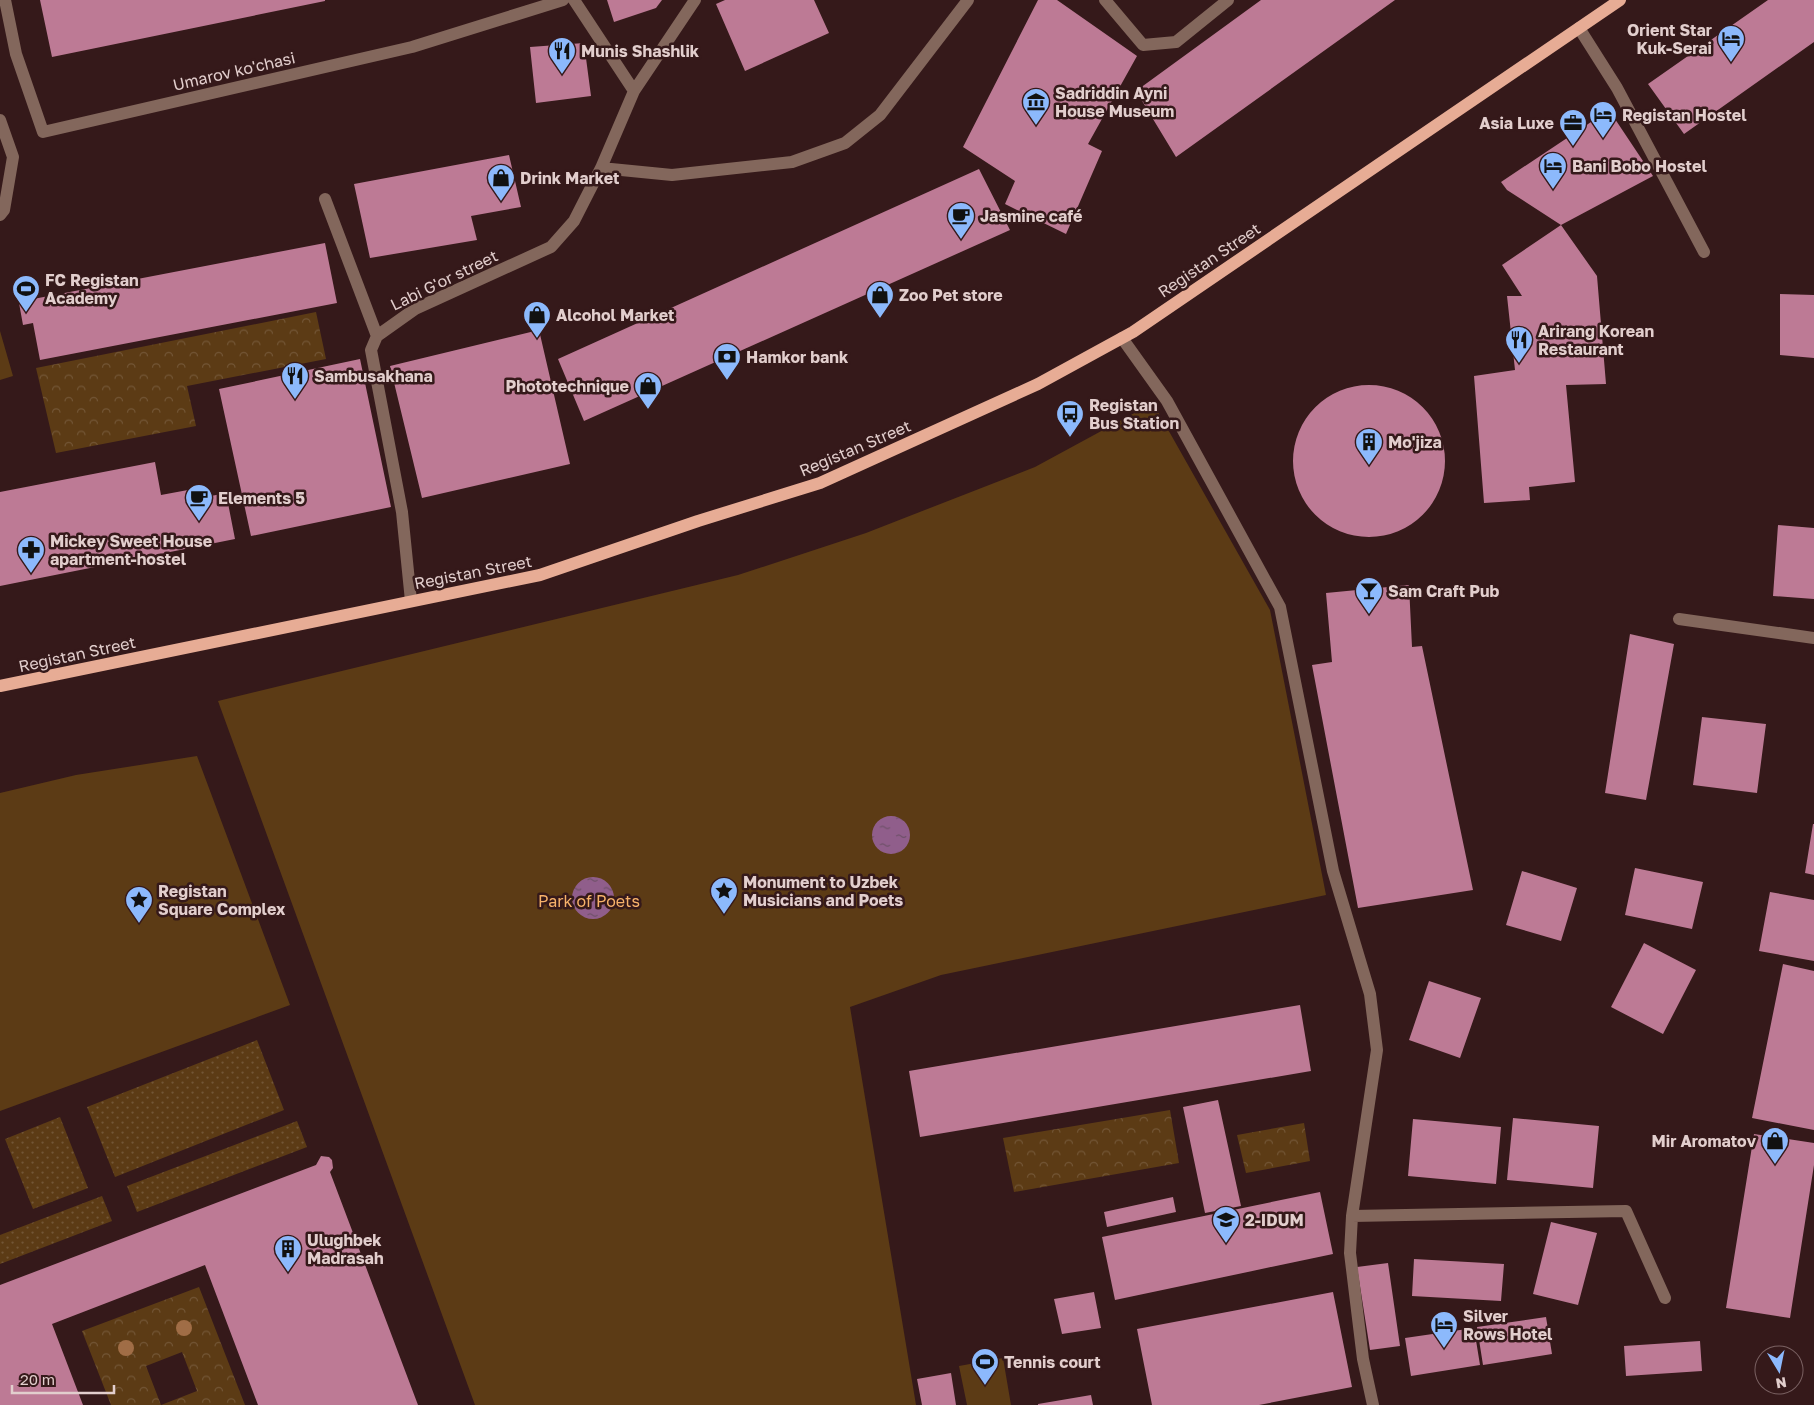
<svg xmlns="http://www.w3.org/2000/svg" width="1814" height="1405" font-family="'Golos Text',sans-serif">
	<style>
		.grass { fill: url(#grass-dots) }
		.forest { fill: url(#forest-crowns) }
		.park { fill: #5c3b15 }
		.water { fill: url(#water-ripples) }
		.building { fill: #bd7a95 }
		.lines { fill: none; stroke-linecap: round; stroke-linejoin: round }
		.minor { stroke: #83675c; stroke-width: 12 }
		.major { stroke: #e7ac95; stroke-width: 12 }
		.tree { fill: #a06d46 }
		.labels { text-anchor: middle; stroke-width: 5; stroke-linejoin: round; paint-order: stroke }
		.poi-label { font-size: 16px; font-weight: bold; fill: #e2cecd; stroke: #35191a; text-anchor: start }
		.street-label { font-size: 16px; fill: #e2cecd; stroke: #35191a }
		.park-label { font-size: 16px; fill: #f7b26a; stroke: #35191a }
	</style>
	<defs>
		<pattern id="grass-dots" width="8" height="8" patternUnits="userSpaceOnUse" patternTransform="scale(1.25)"><rect width="8" height="8" fill="#5c3b15"/><path d="M2 2h.1M6 6h.1" fill="none" stroke="#735636" stroke-width="1.8" stroke-linecap="round"/></pattern>
		<pattern id="forest-crowns" width="20" height="18" patternUnits="userSpaceOnUse" patternTransform="scale(1.25)"><rect width="20" height="18" fill="#5c3b15"/><path d="M2 6a3 3 0 1 1 6 0M12 15a3 3 0 1 1 6 0" fill="none" stroke="#735636"/></pattern>
		<pattern id="water-ripples" width="26" height="14" patternUnits="userSpaceOnUse" patternTransform="scale(1.25)"><rect width="26" height="14" fill="#905e8b"/><path d="M2 4q2-2 4 0t4 0M15 11q2-2 4 0t4 0" fill="none" stroke="#6e5068"/></pattern>
	</defs>
	<rect width="100%" height="100%" fill="#35191a"/>
	<path class="grass" d="M257,1040L284,1110L115,1177L87,1107Z
		M60,1117L88,1188L33,1209L5,1139Z
		M297,1121L307,1147L137,1212L127,1186Z
		M102,1196L112,1221L0,1264V1235Z"/>
	<path class="forest" d="M316,312L326,359L187,386L196,426L56,453L36,368Z
		M1170,1110L1179,1163L1014,1192L1003,1138Z
		M1304,1123L1310,1161L1246,1173L1237,1135Z
		M199,1287L245,1405H161L197,1391L182,1352L146,1366L161,1405H111L82,1331Z"/>
	<path class="park" d="M0,331L13,376L0,380Z
		M1153,403L1270,610L1326,895L941,975L850,1007L916,1405H475L218,701L738,575L866,533L1035,467Z
		M197,756L290,1005L0,1111V793L76,775Z
		M1003,1358L1011,1405H967L959,1366Z"/>
	<path class="water" d="M872 835a19 19 0 1 1 38 0a19 19 0 1 1-38 0Z
		M572 898a21 21 0 1 1 42 0a21 21 0 1 1-42 0Z"/>
	<path class="building" d="M40,0H325V1L52,57Z
		M607,0H662L656,8L614,22Z
		M725,0H814L829,33L745,71L716,4Z
		M1038,0H1057L1137,56L1088,144L1102,151L1066,234L1005,204L1015,181L963,147Z
		M1261,0H1395L1176,157L1136,91Z
		M1768,0H1814V42L1684,134L1648,84Z
		M584,43L591,96L536,103L530,47Z
		M1609,110L1653,176L1561,225L1597,276L1606,384L1566,385L1575,482L1529,487L1530,500L1484,503L1474,376L1515,370L1507,296H1522L1502,265L1561,225L1507,190L1501,182Z
		M509,155L521,207L471,216L477,240L370,258L354,184Z
		M979,169L1010,230L584,421L558,359Z
		M325,243L337,303L40,360L33,323L23,325L19,303L28,300Z
		M1780,294L1814,295V358L1780,355Z
		M539,330L570,464L422,498L390,366Z
		M360,359L391,507L251,536L219,389Z
		M1293 461a76 76 0 1 1 152 0a76 76 0 1 1-152 0Z
		M155,462L161,495L204,487L206,497L226,493L235,539L0,586V492Z
		M1778,525L1814,528V599L1773,596Z
		M1409,585L1412,647L1422,646L1473,890L1358,908L1312,665L1332,662L1326,593Z
		M1630,634L1674,644L1646,800L1605,793Z
		M1702,717L1766,724L1757,793L1693,785Z
		M1813,824H1814V875L1805,873Z
		M1635,868L1703,882L1692,929L1625,915Z
		M1522,871L1577,888L1561,941L1506,925Z
		M1770,892L1814,900V961L1759,951Z
		M1644,943L1696,970L1663,1034L1611,1007Z
		M1783,964L1814,971V1130L1752,1118Z
		M1429,981L1481,998L1460,1058L1409,1040Z
		M1300,1005L1311,1071L920,1137L909,1071Z
		M1218,1100L1241,1206L1205,1213L1183,1107Z
		M1513,1118L1599,1126L1593,1188L1507,1180Z
		M1413,1119L1501,1127L1496,1184L1408,1176Z
		M1754,1134L1814,1143V1165L1790,1318L1726,1308Z
		M321,1156L329,1157L332,1160L333,1168L330,1172L418,1405H258L205,1265L52,1324L83,1405H0V1285L316,1165Z
		M1320,1192L1333,1254L1115,1300L1102,1237Z
		M1173,1197L1176,1212L1107,1227L1104,1212Z
		M1551,1222L1597,1233L1578,1305L1533,1294Z
		M1414,1259L1504,1264L1501,1301L1412,1296Z
		M1388,1263L1400,1346L1370,1350L1357,1267Z
		M1094,1292L1101,1328L1062,1334L1054,1299Z
		M1333,1292L1352,1387L1259,1405H1152L1137,1329Z
		M1546,1317L1552,1354L1483,1365L1477,1327Z
		M1474,1328L1480,1365L1411,1376L1405,1338Z
		M1700,1341L1702,1371L1626,1376L1624,1346Z
		M951,1373L956,1405H922L917,1379Z
		M1091,1395L1093,1405H1038V1404Z"/>
	<g class="lines">
		<path class="minor" d="M5,0L16,54L43,132L412,47L563,0
			M574,0L634,91
			M1105,0L1143,45L1176,42L1228,0
			M1579,28L1617,88L1704,252
			M0,120L13,157L4,210L0,215
			M601,168L672,175L792,162L845,143L880,115L968,0
			M325,199L377,336
			M1122,338L1167,401L1280,607L1333,871L1370,994L1377,1050L1352,1216L1350,1253L1363,1359L1373,1405
			M411,601L402,512L371,350L377,336L415,309L551,247L574,221L601,168L634,91L695,0
			M1679,619L1814,638
			M1352,1216L1626,1211L1665,1298"/>
		<path class="major" d="M0,686L540,575L698,521L820,483L1038,384L1133,332L1620,0"/>
	</g>
	<g class="tree">
		<circle cx="184" cy="1328" r="8"/>
		<circle cx="126" cy="1348" r="8"/>
	</g>
	<defs>
		<symbol id="hotel-pin" viewBox="-11 -11 22 30"><path d="M0 17L-7.5 6A9.5 9.5 0 1 1 7.5 6Z" fill="#8cb9fc" stroke="#35191a"/><path d="M-6-4.5h1.5V1H6V5H4.5V3h-9V5H-6ZM-4 0a1.8 1.8 0 1 1 3.6 0ZM.5 0V-2.5h3Q6-2.5 6 0Z" fill="#111"/></symbol>
		<symbol id="restaurant-pin" viewBox="-11 -11 22 30"><path d="M0 17L-7.5 6A9.5 9.5 0 1 1 7.5 6Z" fill="#8cb9fc" stroke="#35191a"/><path d="M-5-6h1v4h1v-4h1v4h1v-4h1v5L-1.5 .5V6h-2V.5L-5-1ZM5-6V6H3V1.5H1.5Q1.5-4 5-6Z" fill="#111"/></symbol>
		<symbol id="museum-pin" viewBox="-11 -11 22 30"><path d="M0 17L-7.5 6A9.5 9.5 0 1 1 7.5 6Z" fill="#8cb9fc" stroke="#35191a"/><path d="M0-6L6-3V-2H-6V-3ZM-5-1h2V3h-2ZM-1-1h2V3h-2ZM3-1h2V3H3ZM-6 4H6V6H-6Z" fill="#111"/></symbol>
		<symbol id="office-pin" viewBox="-11 -11 22 30"><path d="M0 17L-7.5 6A9.5 9.5 0 1 1 7.5 6Z" fill="#8cb9fc" stroke="#35191a"/><path d="M-6-3h4V-5.5h4V-3h4V5H-6ZM-1-4.5V-3h2v-1.5ZM-6 0V1H6V0Z" fill="#111"/></symbol>
		<symbol id="shop-pin" viewBox="-11 -11 22 30"><path d="M0 17L-7.5 6A9.5 9.5 0 1 1 7.5 6Z" fill="#8cb9fc" stroke="#35191a"/><path d="M-5-2.5h2.3a2.7 3.5 0 0 1 5.4 0H5L5.5 6h-11ZM-1.5-2.5h3a1.5 2.3 0 0 0-3 0Z" fill="#111"/></symbol>
		<symbol id="cafe-pin" viewBox="-11 -11 22 30"><path d="M0 17L-7.5 6A9.5 9.5 0 1 1 7.5 6Z" fill="#8cb9fc" stroke="#35191a"/><path d="M-5.5-4.5H6V0H3Q3 3.5 0 3.5H-2.5Q-5.5 3.5-5.5 0ZM3-3.2v2h1.7v-2ZM-6 4.5H4V6H-6Z" fill="#111"/></symbol>
		<symbol id="stadium-pin" viewBox="-11 -11 22 30"><path d="M0 17L-7.5 6A9.5 9.5 0 1 1 7.5 6Z" fill="#8cb9fc" stroke="#35191a"/><path d="M0-5a6.5 5 0 1 0 0 10a6.5 5 0 1 0 0-10ZM-3.5-1.8h7v3.6h-7Z" fill="#111"/></symbol>
		<symbol id="bank-pin" viewBox="-11 -11 22 30"><path d="M0 17L-7.5 6A9.5 9.5 0 1 1 7.5 6Z" fill="#8cb9fc" stroke="#35191a"/><path d="M-6-4H6V4H-6ZM0-2.3a2.3 2.3 0 1 0 0 4.6a2.3 2.3 0 1 0 0-4.6Z" fill="#111"/></symbol>
		<symbol id="bus-pin" viewBox="-11 -11 22 30"><path d="M0 17L-7.5 6A9.5 9.5 0 1 1 7.5 6Z" fill="#8cb9fc" stroke="#35191a"/><path d="M-5-6H5V4H4V6H2V4H-2V6H-4V4H-5ZM-3.5-4V0h7V-4ZM-3.5 1.2v1.5H-2V1.2ZM2 1.2v1.5H3.5V1.2Z" fill="#111"/></symbol>
		<symbol id="building-pin" viewBox="-11 -11 22 30"><path d="M0 17L-7.5 6A9.5 9.5 0 1 1 7.5 6Z" fill="#8cb9fc" stroke="#35191a"/><path d="M-4-6H4V6H1V3H-1V6H-4ZM-2.5-4.3h1.7v1.8h-1.7ZM.8-4.3h1.7v1.8H.8ZM-2.5-1h1.7V.8h-1.7ZM.8-1h1.7V.8H.8Z" fill="#111"/></symbol>
		<symbol id="pharmacy-pin" viewBox="-11 -11 22 30"><path d="M0 17L-7.5 6A9.5 9.5 0 1 1 7.5 6Z" fill="#8cb9fc" stroke="#35191a"/><path d="M-2-6h4v4h4v4h-4v4h-4v-4h-4v-4h4Z" fill="#111"/></symbol>
		<symbol id="bar-pin" viewBox="-11 -11 22 30"><path d="M0 17L-7.5 6A9.5 9.5 0 1 1 7.5 6Z" fill="#8cb9fc" stroke="#35191a"/><path d="M-6-5H6L.8 .8V4.5H3.5V6h-7V4.5H-.8V.8Z" fill="#111"/></symbol>
		<symbol id="sight-pin" viewBox="-11 -11 22 30"><path d="M0 17L-7.5 6A9.5 9.5 0 1 1 7.5 6Z" fill="#8cb9fc" stroke="#35191a"/><path d="M0-6L1.8-2.2L6-1.7L2.9 1.2L3.7 5.4L0 3.3L-3.7 5.4L-2.9 1.2L-6-1.7L-1.8-2.2Z" fill="#111"/></symbol>
		<symbol id="school-pin" viewBox="-11 -11 22 30"><path d="M0 17L-7.5 6A9.5 9.5 0 1 1 7.5 6Z" fill="#8cb9fc" stroke="#35191a"/><path d="M0-5L7-2L0 1L-7-2ZM-4 1L0 2.5L4 1V4Q0 6-4 4Z" fill="#111"/></symbol>
	</defs>
	<g fill-rule="evenodd">
		<use href="#hotel-pin" x="1715" y="23" width="32" height="43"/>
		<use href="#restaurant-pin" x="546" y="35" width="32" height="43"/>
		<use href="#museum-pin" x="1020" y="86" width="32" height="43"/>
		<use href="#hotel-pin" x="1587" y="99" width="32" height="43"/>
		<use href="#office-pin" x="1557" y="107" width="32" height="43"/>
		<use href="#hotel-pin" x="1537" y="150" width="32" height="43"/>
		<use href="#shop-pin" x="485" y="162" width="32" height="43"/>
		<use href="#cafe-pin" x="945" y="200" width="32" height="43"/>
		<use href="#stadium-pin" x="10" y="273" width="32" height="43"/>
		<use href="#shop-pin" x="864" y="279" width="32" height="43"/>
		<use href="#shop-pin" x="521" y="299" width="32" height="43"/>
		<use href="#restaurant-pin" x="1503" y="324" width="32" height="43"/>
		<use href="#bank-pin" x="711" y="341" width="32" height="43"/>
		<use href="#restaurant-pin" x="279" y="360" width="32" height="43"/>
		<use href="#shop-pin" x="632" y="370" width="32" height="43"/>
		<use href="#bus-pin" x="1054" y="398" width="32" height="43"/>
		<use href="#building-pin" x="1353" y="426" width="32" height="43"/>
		<use href="#cafe-pin" x="183" y="482" width="32" height="43"/>
		<use href="#pharmacy-pin" x="15" y="534" width="32" height="43"/>
		<use href="#bar-pin" x="1353" y="575" width="32" height="43"/>
		<use href="#sight-pin" x="708" y="875" width="32" height="43"/>
		<use href="#sight-pin" x="123" y="884" width="32" height="43"/>
		<use href="#shop-pin" x="1759" y="1125" width="32" height="43"/>
		<use href="#school-pin" x="1210" y="1204" width="32" height="43"/>
		<use href="#building-pin" x="272" y="1233" width="32" height="43"/>
		<use href="#hotel-pin" x="1428" y="1309" width="32" height="43"/>
		<use href="#stadium-pin" x="969" y="1346" width="32" height="43"/>
	</g>
	<g class="labels">
		<g class="poi-label">
			<text x="1712" y="36" text-anchor="end">Orient Star<tspan x="1712" dy="18">Kuk-Serai</tspan></text>
			<text x="581" y="57">Munis Shashlik</text>
			<text x="1055" y="99">Sadriddin Ayni<tspan x="1055" dy="18">House Museum</tspan></text>
			<text x="1622" y="121">Registan Hostel</text>
			<text x="1554" y="129" text-anchor="end">Asia Luxe</text>
			<text x="1572" y="172">Bani Bobo Hostel</text>
			<text x="520" y="184">Drink Market</text>
			<text x="980" y="222">Jasmine café</text>
			<text x="45" y="286">FC Registan<tspan x="45" dy="18">Academy</tspan></text>
			<text x="899" y="301">Zoo Pet store</text>
			<text x="556" y="321">Alcohol Market</text>
			<text x="1538" y="337">Arirang Korean<tspan x="1538" dy="18">Restaurant</tspan></text>
			<text x="746" y="363">Hamkor bank</text>
			<text x="314" y="382">Sambusakhana</text>
			<text x="629" y="392" text-anchor="end">Phototechnique</text>
			<text x="1089" y="411">Registan<tspan x="1089" dy="18">Bus Station</tspan></text>
			<text x="1388" y="448">Mo'jiza</text>
			<text x="218" y="504">Elements 5</text>
			<text x="50" y="547">Mickey Sweet House<tspan x="50" dy="18">apartment-hostel</tspan></text>
			<text x="1388" y="597">Sam Craft Pub</text>
			<text x="743" y="888">Monument to Uzbek<tspan x="743" dy="18">Musicians and Poets</tspan></text>
			<text x="158" y="897">Registan<tspan x="158" dy="18">Square Complex</tspan></text>
			<text x="1756" y="1147" text-anchor="end">Mir Aromatov</text>
			<text x="1245" y="1226">2-IDUM</text>
			<text x="307" y="1246">Ulughbek<tspan x="307" dy="18">Madrasah</tspan></text>
			<text x="1463" y="1322">Silver<tspan x="1463" dy="18">Rows Hotel</tspan></text>
			<text x="1004" y="1368">Tennis court</text>
		</g>
		<g class="street-label">
			<text transform="translate(234 71) rotate(-13)" y="6">Umarov ko'chasi</text>
			<text transform="translate(1209 260) rotate(-34)" y="6">Registan Street</text>
			<text transform="translate(444 280) rotate(-26)" y="6">Labi G'or street</text>
			<text transform="translate(855 448) rotate(-23)" y="6">Registan Street</text>
			<text transform="translate(473 572) rotate(-11)" y="6">Registan Street</text>
			<text transform="translate(77 654) rotate(-12)" y="6">Registan Street</text>
		</g>
		<g class="park-label">
			<text x="589" y="907">Park of Poets</text>
		</g>
	</g>
	<g transform="translate(1779 1370) rotate(170)"><circle r="24" fill="#35191a" stroke="#7a6162"/>
	<path d="M0-4L9 19L0 12L-9 19Z" fill="#8cb9fc"/>
	<text y="-8" font-size="14" font-weight="bold" text-anchor="middle" fill="#e2cecd">N</text>
	</g>
	<path d="M12 1385v8h102v-8" fill="none" stroke="#e2cecd" stroke-width="2.5"/>
	<text x="20" y="1385" font-size="15" fill="#e2cecd" stroke="#35191a" stroke-width="4" paint-order="stroke">20 m</text>
</svg>
